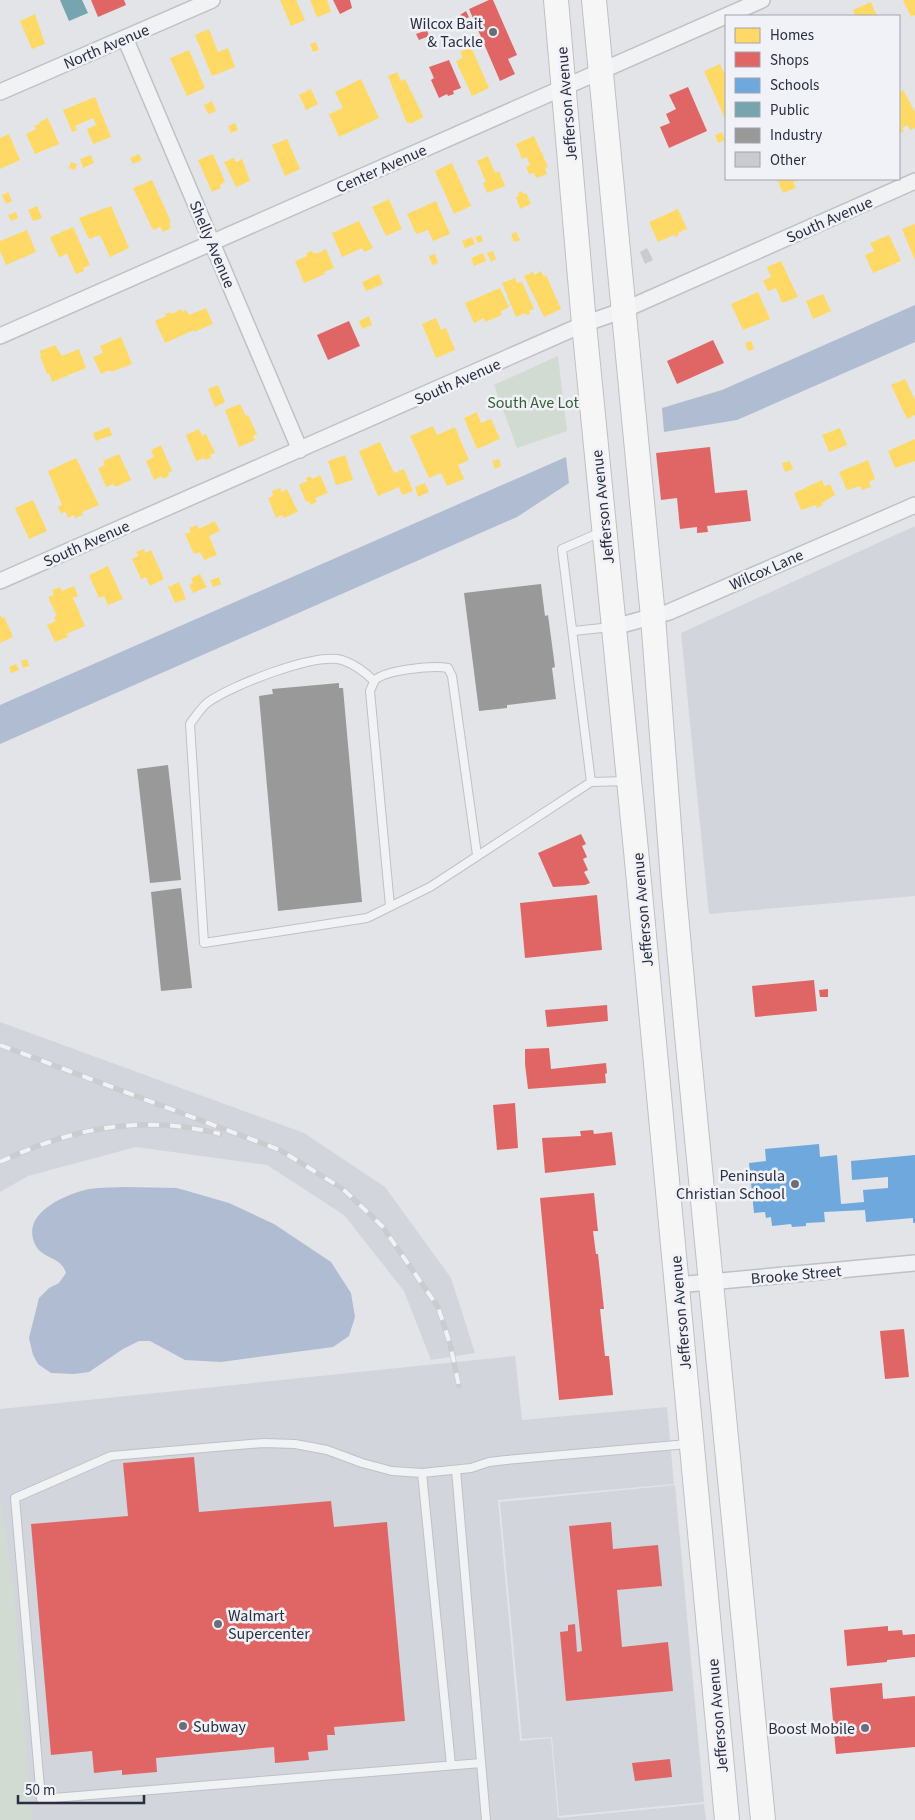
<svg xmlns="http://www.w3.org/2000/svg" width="915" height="1820" font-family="'Source Sans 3',sans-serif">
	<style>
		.built { fill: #d2d5dc }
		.green { fill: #d1dbd2 }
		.water { fill: #b0bcd2 }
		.homes { fill: #ffd966 }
		.shops { fill: #e06666 }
		.schools { fill: #6fa8dc }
		.public { fill: #76a5af }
		.industry { fill: #999 }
		.building { fill: #c9cbcf }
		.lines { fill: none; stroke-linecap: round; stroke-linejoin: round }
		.service-casing { stroke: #bfc1c5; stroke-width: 10 }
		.minor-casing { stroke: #bfc1c5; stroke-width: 18 }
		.primary-casing { stroke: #bec0c5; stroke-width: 26 }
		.service { stroke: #f1f2f4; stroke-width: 8 }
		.minor { stroke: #f1f2f4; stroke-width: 15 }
		.primary { stroke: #f6f6f6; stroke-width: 24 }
		.rail-casing { stroke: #cacccf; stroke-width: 5.5 }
		.rail { stroke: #f0f2f7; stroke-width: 4; stroke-dasharray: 11; stroke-linecap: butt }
		.poi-dot { fill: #6a6e7b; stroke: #f0f2f7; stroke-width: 2 }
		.labels { text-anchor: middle; stroke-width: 5; stroke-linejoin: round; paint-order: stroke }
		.poi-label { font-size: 16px; fill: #292e41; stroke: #f0f2f7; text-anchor: end }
		.street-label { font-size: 16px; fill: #292e41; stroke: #f0f2f7 }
		.park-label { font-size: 16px; fill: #385d36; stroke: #f0f2f7 }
	</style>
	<rect width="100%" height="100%" fill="#e2e4e7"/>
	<path class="built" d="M915,526V896L709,914L681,633Z
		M0,1022L304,1133L385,1187L451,1278L475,1353L431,1360L404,1291L344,1215L267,1165L136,1147L28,1176L0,1192Z
		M515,1356L522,1420L667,1407L674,1484L498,1500L520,1741L551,1738L558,1818L704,1804L706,1820H27L0,1525V1409Z
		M675,1485L704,1802L559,1816L552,1737L522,1739L500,1502Z"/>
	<path class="green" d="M558,356L567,431L517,448L494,385Z
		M0,1496L13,1583L32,1820H0Z"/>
	<path class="water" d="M915,305V342L737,420L664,432L662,408L722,390Z
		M566,457L569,483L517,517L0,744V705Z
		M123,1187L177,1188L229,1203L274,1224L331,1262L351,1293L355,1317L349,1336L333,1347L221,1362L185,1360L150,1341H139L123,1349L89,1372L74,1374L51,1373L38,1364L33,1355L29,1338L39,1298L49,1288L59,1283L66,1273C62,1257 43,1259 36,1246C19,1215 62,1196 85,1190C96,1187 111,1188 123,1187Z"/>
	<path class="homes" d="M280,0H296L305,20L291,26Z
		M310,0H327L331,12L317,17Z
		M903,0H915V15L911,17Z
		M871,2L877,16H855L853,10Z
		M35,14L45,44L32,49L20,21Z
		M209,29L218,52L228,48L235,67L212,76L195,35Z
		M316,42L319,50L313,52L310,44Z
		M471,47L489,88L472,96L456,61L463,58L460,52Z
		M189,50L205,88L187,96L170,58Z
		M720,64L726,77V121L704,71Z
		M397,72L401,81L405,79L423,116L422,118L410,124L409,122L407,123L388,76Z
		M361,79L379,118L339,137L329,114L343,108L335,92Z
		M311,89L318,104L306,110L299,95Z
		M903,90L915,112V128L910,130L908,125L902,128L904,132L899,134V92Z
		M95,97L111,137L93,144L87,129L96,125L93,118L75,126L77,130L72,132L63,110Z
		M212,101L216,111L208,114L204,105Z
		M48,118L59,144L35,154L26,134L36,129L34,126L40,124L39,122Z
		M235,123L238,130L231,133L228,126Z
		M722,132L725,140L718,143L715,135Z
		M9,134L20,160L0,169V138Z
		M534,136L548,167L545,168L547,174L536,178L534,173L529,174L526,167L530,165L527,157L522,159L516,144Z
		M287,139L300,169L285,176L272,145Z
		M139,154L142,160L133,164L130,158Z
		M213,154L225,182L220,185L221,188L212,192L198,160Z
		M91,155L94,163L83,168L80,159Z
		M488,156L495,173L499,171L505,186L487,193L483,183L486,182L477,161Z
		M234,158L236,162L242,159L250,181L236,187L224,162Z
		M71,162L77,164L75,170L69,168Z
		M452,163L471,206L454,214L435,171Z
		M777,179H802L793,182L796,188L783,193Z
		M152,180L171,222L169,223L171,228L163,232L160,227L153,230L133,188Z
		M522,191L523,194L526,193L531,204L520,209L516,197L519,196L518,193Z
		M8,192L12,201L6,204L2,195Z
		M389,199L402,229L386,236L372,207Z
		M436,201L450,234L433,241L428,230L416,234L407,214Z
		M37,206L42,218L33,221L28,210Z
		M111,206L129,248L110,257L100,235L89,239L79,218Z
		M678,209L687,229L678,233L679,235L675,237L674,235L658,242L649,222Z
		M16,212L18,218L11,221L8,215Z
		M359,221L373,248L364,252L362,248L342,257L332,233Z
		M915,224V260L902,229Z
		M73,227L90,265L83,268L84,271L76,274L67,254L59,257L50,237Z
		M27,230L36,252L6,265L0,251V241Z
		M516,232L520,240L514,242L511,234Z
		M481,235L483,241L478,243L475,237Z
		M889,235L901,261L873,273L865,255L874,251L870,243Z
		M472,237L475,244L465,248L462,241Z
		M326,249L334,268L324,272L325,274L304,283L295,261L307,256L306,253L312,251L313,253L315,252L316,254Z
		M493,251L496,259L491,262L487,253Z
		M483,253L486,261L474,266L471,258Z
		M435,254L438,263L432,265L429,256Z
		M781,261L798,297L782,303L776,288L768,291L763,281L771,277L767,267Z
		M541,271L544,277L546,275L561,309L544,317L524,276L533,272L534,275Z
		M379,274L383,284L366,291L362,282Z
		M515,278L517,283L522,282L534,309L529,311L530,314L527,315L525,313L516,317L502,283Z
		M500,288L509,307L501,311L502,315L485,322L484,318L474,323L465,303Z
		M758,292L770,319L743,330L731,304Z
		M823,294L831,311L813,319L806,301Z
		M206,308L213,324L194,332V330L165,343L155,321L166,316L165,314L170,312L171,314L181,309L182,312L186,310L189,315Z
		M369,316L372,325L362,329L359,321Z
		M436,318L441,330L446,328L455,350L436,358L422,324Z
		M121,337L132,364L111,372L110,370L101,374L93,357L103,353L100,346Z
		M751,341L754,349L748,351L745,343Z
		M55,345L62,356L79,349L86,368L52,382L49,373L47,374L40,356H41L40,351Z
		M905,379L915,400V415L907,419L891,385Z
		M218,385L225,402L215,407L208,389Z
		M240,404L246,416L248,415L257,434L253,436L255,440L239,447L225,410Z
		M477,412L481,423L491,419L500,439L477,449L464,418Z
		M433,426L437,435L455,427L469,460L458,465L464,479L447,486L441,473L429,478L410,436Z
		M109,427L112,435L96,441L93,433Z
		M840,428L847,445L829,452L822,435Z
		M199,429L202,436L206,434L215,453L210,455L211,458L205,460L204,458L196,461L186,435Z
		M915,439V461L895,468L888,451Z
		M380,442L394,473L404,469L413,491L402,495L399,487L378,496L359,451Z
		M161,445L172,471L168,473L169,476L163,479L162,476L154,480L146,461L154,457L151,450Z
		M119,454L131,480L115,487L113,484L106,487L98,468L105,465L103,461Z
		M345,455L353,480L336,485L328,461Z
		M76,458L99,505L82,512L83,515L75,518L74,515L68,518L65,511L61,514L58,507L62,505L48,471Z
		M499,459L501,466L495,469L492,461Z
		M868,460L875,479L869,482L871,487L862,490L860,486L847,490L839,472Z
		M790,461L793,469L785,472L782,463Z
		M320,475L328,493L315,498L317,502L311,505L309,501L306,502L299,485L307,481L306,478L310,476L312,479Z
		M822,480L824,486L830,484L835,495L822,503L823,505L817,508L816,505L801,510L794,493Z
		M425,483L429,492L418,497L415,487Z
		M280,488L282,492L287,489L298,512L284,518L282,515L276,518L268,498L273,496L272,491Z
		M33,500L47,531L29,539L15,508Z
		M215,521L220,531L209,536L217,555L204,560L200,552L194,554L185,534L191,532L189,528L197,525L199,529Z
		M144,549L145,553L151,550L164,579L150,586L146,577L141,579L132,559L138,556L136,552Z
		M108,566L123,599L108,605L104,596L99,598L89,575Z
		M200,574L207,587L193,593L189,585L193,583L191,578Z
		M219,577L221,584L213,587L210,580Z
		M179,582L186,599L175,603L168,587Z
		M74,586L78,596L73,598L85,626L66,634L68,637L55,642L47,625L56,621L54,617L56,616V614L48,597L54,595L52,590L60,587L62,591Z
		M0,615L2,618L4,617L13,637L0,643Z
		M27,659L29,666L23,668L21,661Z
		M16,664L19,670L11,673L9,667Z"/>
	<path class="shops" d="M91,0H124L126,5L98,17Z
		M333,0H350L352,8L340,14Z
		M489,0H493L517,55L508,59L515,74L500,81L469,9Z
		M466,11L469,17L463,20L460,15Z
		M427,30L429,36L419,40L416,34Z
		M449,60L461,88L453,91L454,94L448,96L447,94L439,98L431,80L434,78L429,67Z
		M688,87L707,131L669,148L660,127L670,123L666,114L676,109L669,95Z
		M349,321L360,346L328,360L317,335Z
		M713,340L724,363L677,384L667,361Z
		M710,447L715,493L747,490L751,521L707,526L708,532L697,533V527L680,529L677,498L661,500L656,453Z
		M581,834L586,844L582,846L587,857L583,859L588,870L584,872L590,883L585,885L553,887L538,853Z
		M597,895L602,950L525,958L520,903Z
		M814,980L817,1011L755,1017L752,986Z
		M828,989V997H820L819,990Z
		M607,1005L608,1021L547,1027L545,1010Z
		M549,1048L551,1069L606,1063L607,1073L605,1074L606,1083L528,1089L525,1064V1049Z
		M515,1103L518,1148L497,1150L493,1105Z
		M593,1130L594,1134L612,1132L616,1165L545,1173L542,1138L581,1136L580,1131Z
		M594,1193L598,1231H593L596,1254H598L604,1309H600L605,1356H609L613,1395L559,1400L540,1198Z
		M904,1329L909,1377L885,1379L880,1331Z
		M194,1457L199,1512L331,1501L334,1527L387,1522L405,1721L334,1727L335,1735H327L328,1750L308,1752L309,1760L275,1763L274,1747L156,1758L157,1772L122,1775V1770L94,1773L92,1751L51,1755L31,1524L128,1516L123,1463Z
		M611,1522L613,1549L658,1545L662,1586L617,1590L622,1647L668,1642L673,1691L566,1701L560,1632L568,1631V1625L575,1624L577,1652L582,1651L569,1526Z
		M888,1626V1631L902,1630L903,1635L915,1634V1657L887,1660V1662L847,1666L844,1630Z
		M882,1683L883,1699L915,1696V1747L836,1754L830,1688Z
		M670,1759L672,1777L635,1781L632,1763Z"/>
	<path class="schools" d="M819,1144L820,1157L837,1155L841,1204L864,1202L863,1190L888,1188V1177L852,1180L851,1161L915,1155V1223H913V1218L866,1222L865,1210L824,1212L825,1222L806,1223V1226L792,1227L791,1224L772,1226L771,1217L766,1218L765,1212L754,1213L749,1163L766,1161L765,1149Z"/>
	<path class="public" d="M60,0H82L88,13L69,21Z"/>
	<path class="industry" d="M541,584L545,616L548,615L555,667L552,668L556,699L507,705V708L479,711L464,593Z
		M339,683V688H343L362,902L278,911L259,696L273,694L272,689Z
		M168,765L181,880L150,883L137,769Z
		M181,888L192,988L161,991L151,892Z"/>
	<path class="building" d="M647,248L653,260L645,264L640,252Z"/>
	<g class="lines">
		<defs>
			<path id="service" d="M601,532L562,549L591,782L628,781
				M574,631L611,627
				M374,681C365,672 354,664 342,660C315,652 230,686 207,703C201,708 195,717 190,724L204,943L367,918L430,887L591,782
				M390,906L370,691C372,687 373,683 375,680C386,670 433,665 448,668L452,676L477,855
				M456,1470L486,1820
				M422,1473L451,1765
				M481,1763L41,1799L15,1498L111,1456L263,1443L295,1444L327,1450L362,1463L392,1471L422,1473L471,1468L489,1462L506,1460L688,1444"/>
			<path id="minor" d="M125,38L300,450
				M0,92L212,0
				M0,336L762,0
				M0,581L584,324L624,310L915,181
				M614,627L669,612L915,505
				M677,1285L915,1263"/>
			<path id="primary" d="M556,0L584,324L637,861L727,1820
				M594,0L653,617L674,893L687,1035L763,1820"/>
		</defs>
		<use href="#service" class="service-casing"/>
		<use href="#minor" class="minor-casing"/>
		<use href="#primary" class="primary-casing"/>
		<use href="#service" class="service"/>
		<use href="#minor" class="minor"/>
		<use href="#primary" class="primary"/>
		<defs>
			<path id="rail" d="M0,1045L280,1150L343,1189L382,1226L438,1307L450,1344L459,1386
				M0,1162C71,1128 143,1114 220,1134"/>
		</defs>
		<use href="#rail" class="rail-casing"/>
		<use href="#rail" class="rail"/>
	</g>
	<g class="poi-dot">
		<circle cx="493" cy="32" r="5"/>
		<circle cx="795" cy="1184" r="5"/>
		<circle cx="218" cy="1624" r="5"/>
		<circle cx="183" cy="1726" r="5"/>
		<circle cx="865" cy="1728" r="5"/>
	</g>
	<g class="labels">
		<g class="poi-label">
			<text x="483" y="29">Wilcox Bait<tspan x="483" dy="18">&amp; Tackle</tspan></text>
			<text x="785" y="1181">Peninsula<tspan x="785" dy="18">Christian School</tspan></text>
			<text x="228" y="1621" text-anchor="start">Walmart<tspan x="228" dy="18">Supercenter</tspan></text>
			<text x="193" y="1732" text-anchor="start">Subway</text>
			<text x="855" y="1734">Boost Mobile</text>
		</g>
		<g class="street-label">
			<text transform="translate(106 46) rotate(-23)" y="6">North Avenue</text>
			<text transform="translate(566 104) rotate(-95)" y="6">Jefferson Avenue</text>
			<text transform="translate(381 168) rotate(-24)" y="6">Center Avenue</text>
			<text transform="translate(829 219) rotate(-24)" y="6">South Avenue</text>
			<text transform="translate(213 244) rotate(67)" y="6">Shelly Avenue</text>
			<text transform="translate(457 381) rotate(-24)" y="6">South Avenue</text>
			<text transform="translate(602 507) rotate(-96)" y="6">Jefferson Avenue</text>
			<text transform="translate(86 543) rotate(-24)" y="6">South Avenue</text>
			<text transform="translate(766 569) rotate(-24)" y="6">Wilcox Lane</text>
			<text transform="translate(642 910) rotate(-95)" y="6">Jefferson Avenue</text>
			<text transform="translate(796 1274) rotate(-5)" y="6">Brooke Street</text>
			<text transform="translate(680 1313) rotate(-95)" y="6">Jefferson Avenue</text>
			<text transform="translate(717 1716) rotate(-95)" y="6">Jefferson Avenue</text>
		</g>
		<g class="park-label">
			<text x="533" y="408">South Ave Lot</text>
		</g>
	</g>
	<rect x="725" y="15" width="175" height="165" fill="#f0f2f7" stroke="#a0a4ae"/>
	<rect x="735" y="28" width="25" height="15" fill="#ffd966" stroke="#a0a4ae"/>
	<text x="770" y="40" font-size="15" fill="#292e41">Homes</text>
	<rect x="735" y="52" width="25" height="15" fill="#e06666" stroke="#a0a4ae"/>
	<text x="770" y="65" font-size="15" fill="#292e41">Shops</text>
	<rect x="735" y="78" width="25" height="15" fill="#6fa8dc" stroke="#a0a4ae"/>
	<text x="770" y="90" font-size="15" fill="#292e41">Schools</text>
	<rect x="735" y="102" width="25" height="15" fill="#76a5af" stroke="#a0a4ae"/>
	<text x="770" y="115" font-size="15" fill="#292e41">Public</text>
	<rect x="735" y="128" width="25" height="15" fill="#999999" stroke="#a0a4ae"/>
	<text x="770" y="140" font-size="15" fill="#292e41">Industry</text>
	<rect x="735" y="152" width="25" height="15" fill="#c9cbcf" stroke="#a0a4ae"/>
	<text x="770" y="165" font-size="15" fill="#292e41">Other</text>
	<path d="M18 1795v8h126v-8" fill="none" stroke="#292e41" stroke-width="2.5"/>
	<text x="25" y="1795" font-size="15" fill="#292e41" stroke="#f0f2f7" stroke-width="4" paint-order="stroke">50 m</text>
</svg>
